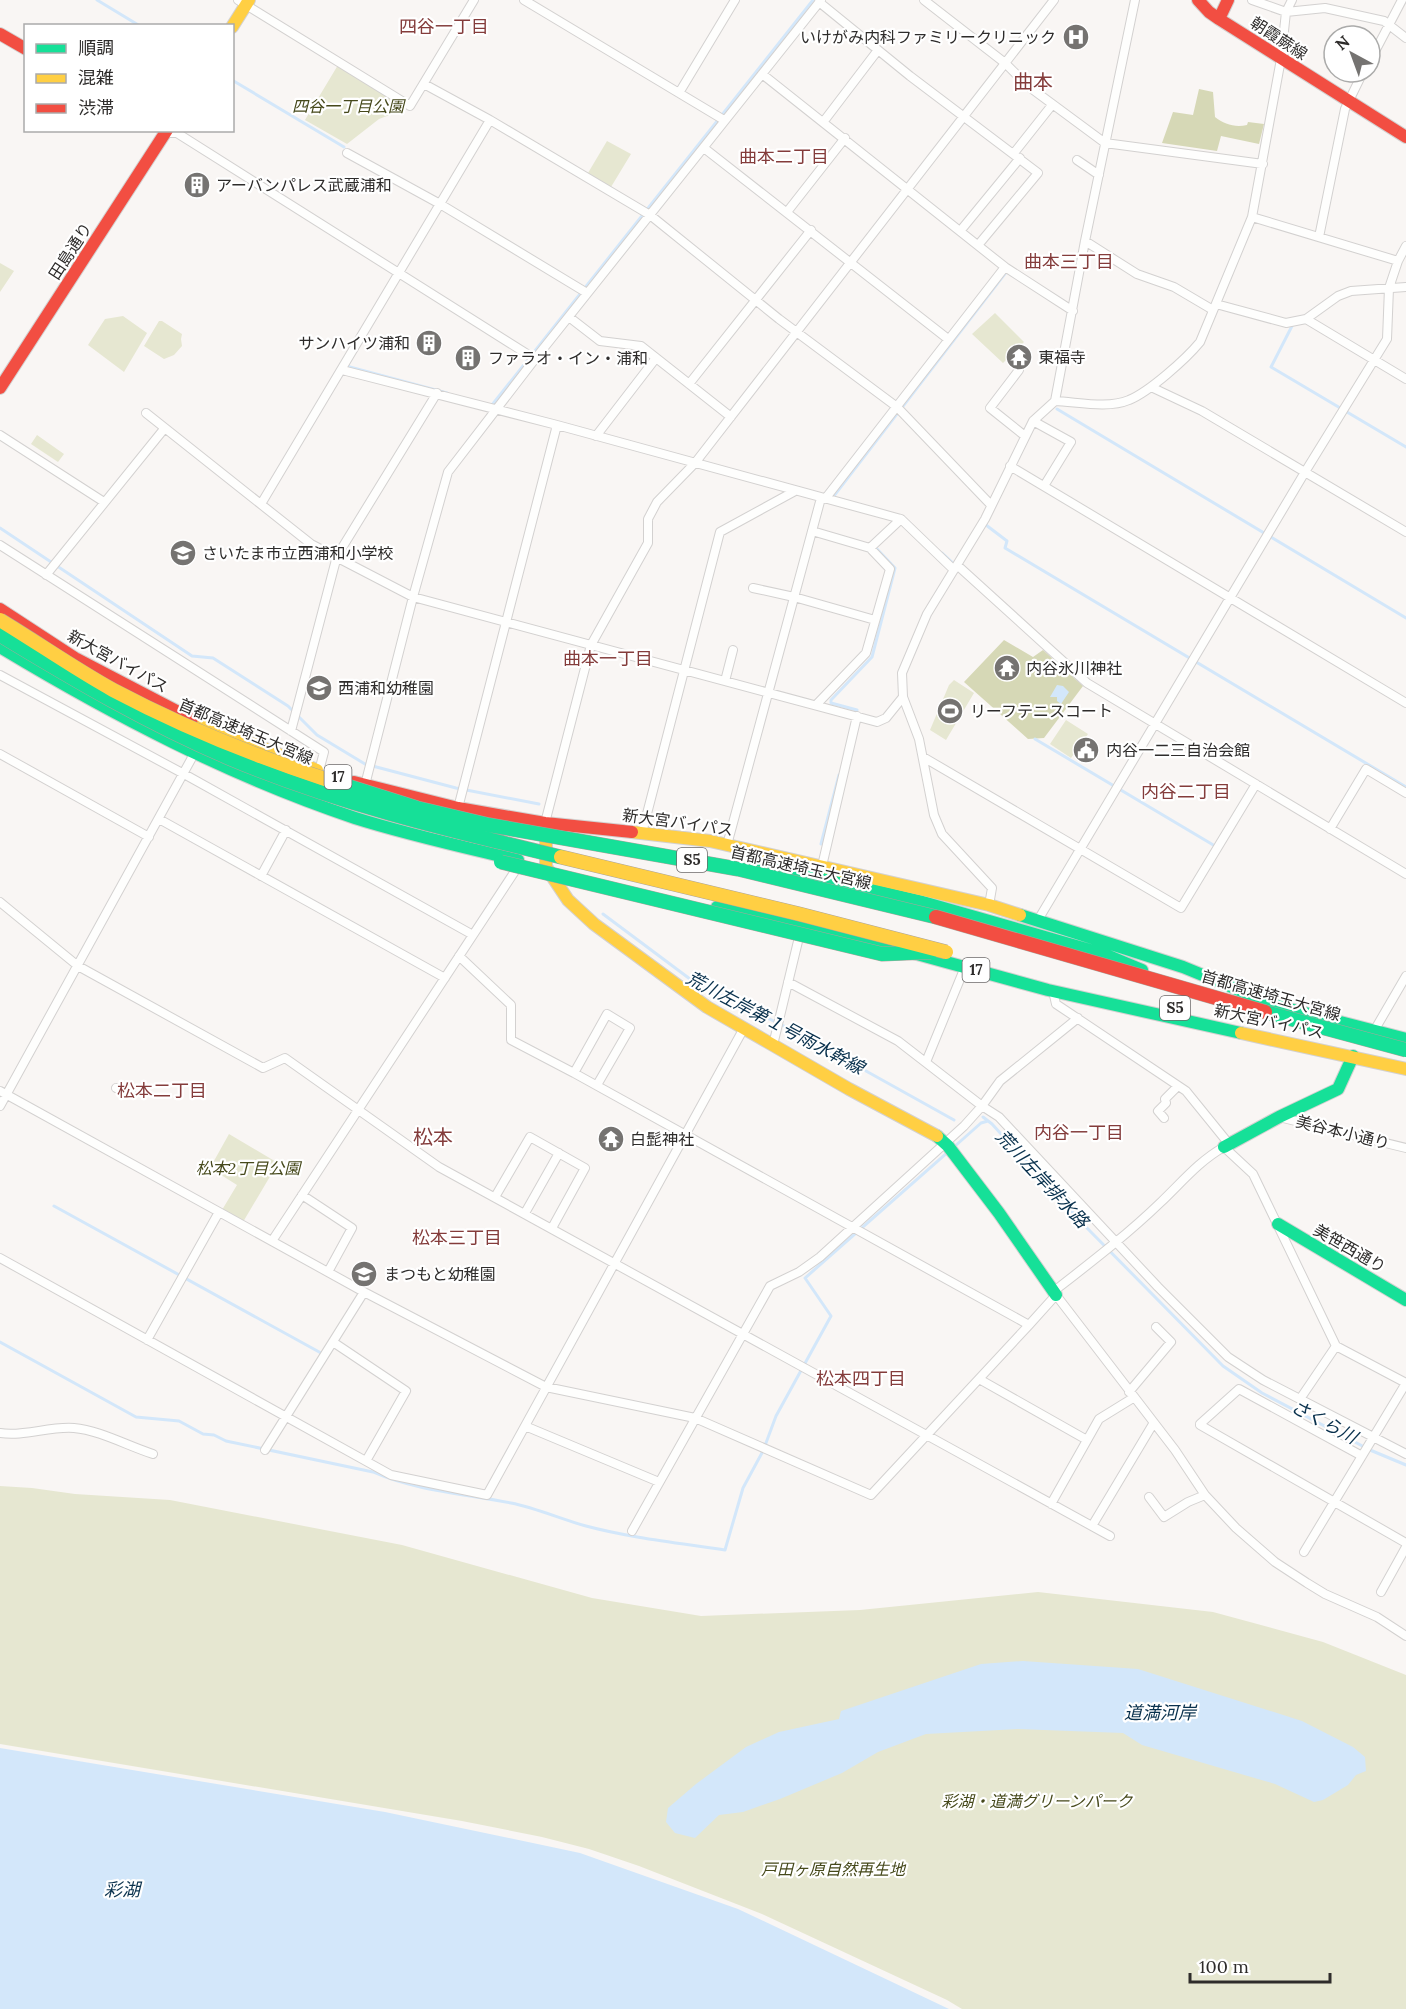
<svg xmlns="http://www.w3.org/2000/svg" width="1406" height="2009" font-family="Lora,'Noto Sans JP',serif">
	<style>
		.green { fill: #e6e7d1 }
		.forest { fill: #d6d8b6 }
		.water { fill: #d3e7fa }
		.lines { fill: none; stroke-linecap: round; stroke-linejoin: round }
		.stream { stroke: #d3e7fa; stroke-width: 3 }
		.street-casing { stroke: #d3d1d0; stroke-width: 10 }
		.fast-casing { stroke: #d3d1d0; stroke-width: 14 }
		.slow-casing { stroke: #d3d1d0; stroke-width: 14 }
		.jam-casing { stroke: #d3d1d0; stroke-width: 14 }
		.street { stroke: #fefefd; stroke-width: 8 }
		.fast { stroke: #16e098; stroke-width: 12 }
		.slow { stroke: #ffcf43; stroke-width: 12 }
		.jam { stroke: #f24e42; stroke-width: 12 }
		.fast-bridge-casing { stroke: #aba49c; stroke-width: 15; stroke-linecap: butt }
		.slow-bridge-casing { stroke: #aba49c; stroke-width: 15; stroke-linecap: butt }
		.jam-bridge-casing { stroke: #aba49c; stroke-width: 15; stroke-linecap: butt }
		.fast-bridge { stroke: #16e098; stroke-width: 14 }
		.slow-bridge { stroke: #ffcf43; stroke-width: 14 }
		.jam-bridge { stroke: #f24e42; stroke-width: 14 }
		.labels { text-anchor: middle; stroke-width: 4.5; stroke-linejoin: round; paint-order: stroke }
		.shield { fill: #fff; stroke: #6d6b6b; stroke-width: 1.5 }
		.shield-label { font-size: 15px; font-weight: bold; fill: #2e2c2b }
		.poi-label { font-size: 16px; fill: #2e2c2b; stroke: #fff; text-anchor: start }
		.street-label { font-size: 16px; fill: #2e2c2b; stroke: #fff }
		.park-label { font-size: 16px; font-style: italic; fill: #46491b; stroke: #fff }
		.neighbourhood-label { font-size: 18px; fill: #843c3b; stroke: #fff }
		.water-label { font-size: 18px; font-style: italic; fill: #09314d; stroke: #fff }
		.quarter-label { font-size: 20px; fill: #843c3b; stroke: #fff }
	</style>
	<rect width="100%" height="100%" fill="#f9f6f4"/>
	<path class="green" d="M338,65L400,102L395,113L379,119L347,144L305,120Z
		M607,141L631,154L611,187L588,173Z
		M0,263L14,271L0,292Z
		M995,313L1024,342L1003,363L972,334Z
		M123,316L147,333L124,372L88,345L105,319Z
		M159,321H162L182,334L181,339L182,346L174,355L164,359L144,346Z
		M37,435L64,454L58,462L31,444Z
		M954,680L974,693L946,740L930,730L949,685Z
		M1066,720L1088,734L1071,758L1050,744Z
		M229,1134L278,1163L243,1222L222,1210L237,1185L210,1168Z
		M0,1486L32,1488L75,1494L170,1500L402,1545L592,1598L701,1616L860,1610L1038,1592L1213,1612L1323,1642L1406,1675V2009H962L947,2000L762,1914L639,1866L589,1849L542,1837L462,1821L0,1744Z"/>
	<path class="forest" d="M1199,89L1213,92L1215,117C1224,124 1235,128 1247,125L1248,122L1264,124L1259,144L1221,136L1217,151L1162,143L1173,112L1193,115Z
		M1004,640L1033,657L1043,650L1083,686L1044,738L1028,739L964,682Z"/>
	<path class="water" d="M1057,685L1063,686L1069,692L1061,704L1057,701V697H1050Z
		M1023,1661L1138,1669L1302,1721L1353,1747L1365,1757L1366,1771L1356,1775L1348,1785L1323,1800L1314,1802L1275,1784L1142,1745L1123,1733L1018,1729L926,1734L878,1752L842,1773L780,1799L743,1812L719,1815L695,1838L675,1833L666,1822L668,1808L696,1784L746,1747L779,1732L839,1719L841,1711L981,1664Z
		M0,1748L385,1812L580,1853L738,1909L949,2009H0Z"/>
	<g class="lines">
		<path class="stream" d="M97,0L140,26
			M232,80L344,147
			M1292,326L1271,367L1406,447
			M346,366L447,393
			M492,405L813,0
			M1057,409L1406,618
			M833,497L1007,271
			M986,525L1007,541L1005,548L1406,787
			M0,528L192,656L213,658L288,706L317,735L365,764L456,788L539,804
			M942,553L954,564
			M856,714L857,710L831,703V700L872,657L895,568L877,549
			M1035,739L1215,846
			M821,844L839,775
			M603,914L694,982L796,1032L954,1120
			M983,1117L992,1124L1087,1228L1223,1366L1262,1393L1370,1450L1406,1465
			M954,1147L981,1123L988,1121
			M54,1206L321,1353
			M0,1342L136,1417L179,1421L203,1434L214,1435L226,1441L373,1472C416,1491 466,1494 511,1503C536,1508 561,1519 586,1526C631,1538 679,1543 725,1550L743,1488L763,1451L776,1416L831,1316L805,1278L949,1151"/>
		<defs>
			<path id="street" d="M238,0L410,106L474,0
				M524,0L724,120
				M924,0L1005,63L1028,86L1105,143L1263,164
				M1252,0L1286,12L1325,8L1384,21L1406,38
				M819,2L910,76L1038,173L979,244
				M1370,61L1402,0
				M762,74L1005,267L1073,311
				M424,84L490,120L650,215L779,319L897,407L991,505
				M679,93L735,0
				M824,121L878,50
				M165,133H177L535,359
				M704,148L948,339
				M347,153L440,204L587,293
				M1014,153L1052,105
				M1077,160L1099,175
				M787,212L845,138
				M1252,217L1398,261
				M961,230L1020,158
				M1319,237L1345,109L1363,72
				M1085,241L1137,274L1174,287L1213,310
				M1216,304L1286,323L1306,319L1338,296L1351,291L1406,287
				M569,317L600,341L641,346L731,417
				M1306,319L1406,379
				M342,370L557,425L901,519L954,570
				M1019,370L990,408L1025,436
				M689,384L811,230
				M1151,387L1202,411L1406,532
				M1055,401L1085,241L1135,0
				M146,413L311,544L413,597L877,722L886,718L903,697
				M1033,421L1071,442L1044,486
				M0,435L104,502
				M596,436L656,358
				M1010,466L1406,703
				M825,499L1005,267
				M261,504L490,120
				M812,531L870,548L890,569L866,653L816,705
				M0,545L324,752L319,771
				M870,548L901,519
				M957,565L1087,683L1406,874
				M46,575L164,429
				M753,588L794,597L875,620
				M0,675L184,774L473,935
				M725,681L733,650
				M291,731L337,556L437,393
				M0,754L149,837
				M923,757L1181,908L1256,784
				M365,785L413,597L448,472L535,359L821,0
				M458,808L557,425
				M159,819L445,978
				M545,823L591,645L648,543V519L657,502L695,463L1054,0
				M1330,829L1366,769L1406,793
				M642,833L720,532L795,491
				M727,845L821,498
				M822,866L857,716
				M261,876L286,830
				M0,902L78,966L263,1068L285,1058L439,1167L1110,1536
				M989,905L992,888L942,834L934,815L919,739L903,697L902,673L927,614L985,519L1033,421L1055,401C1078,402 1108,409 1129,400C1149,392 1186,359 1200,342L1252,217L1281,59L1286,12L1292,0
				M1038,920L1305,472L1387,339L1389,288L1398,261L1406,246
				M459,956L511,1005V1040L574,1073L1029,1325
				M788,982L898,1041L982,1106L999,1117L1158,1287L1228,1357L1263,1380L1406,1454
				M1053,991L1056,1004L1186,1091L1229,1144
				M1374,1031L1406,976
				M773,1045L800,933
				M926,1062L965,967
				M574,1073L607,1014L630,1028L597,1085
				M116,1088L132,1094
				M0,1091L364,1292L546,1387L695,1418L871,1495L1029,1325L1056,1295L1058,1288C1094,1260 1129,1233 1161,1202C1182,1182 1199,1161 1224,1147L1253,1174L1336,1346L1406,1383
				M0,1106L194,754
				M1279,1117L1406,1148
				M1164,1118L1158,1111L1166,1103L1165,1099L1178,1086
				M302,1195L352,1228L328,1272
				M495,1197L530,1137L585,1168L552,1228
				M525,1213L559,1153
				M272,1241L519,865
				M0,1258L391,1475L487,1495L744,1028
				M1056,1295L1175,1450L1205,1495L1236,1528L1275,1562L1307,1583L1325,1594L1377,1617L1406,1636
				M147,1340L219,1212
				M333,1342L406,1391L366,1461
				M979,1379L1087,1440
				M1129,1392L1171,1342L1156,1327
				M1300,1399L1336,1346
				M1200,1424L1239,1389L1362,1456
				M1200,1425L1406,1543
				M525,1426L659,1482
				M0,1433C24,1437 49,1426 74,1428C99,1430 128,1446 153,1454
				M265,1450L364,1292
				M1149,1497L1164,1517L1188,1502L1205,1495
				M1051,1504L1099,1419L1133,1398
				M1092,1526L1153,1424
				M632,1531L770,1286L799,1272L820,1257L964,1126L982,1106L1000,1081L1078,1018
				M1304,1552L1406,1383
				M1381,1592L1406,1547"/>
			<path id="fast" d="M0,647C113,715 230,776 355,818C409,835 464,847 518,860
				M761,863L919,901L1104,954L1142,970
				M717,907L895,948L1048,990L1241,1033
				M1020,915L1183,967L1278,1006L1406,1039
				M937,1136L948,1146L999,1213L1056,1295
				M1224,1147L1279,1117L1338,1089L1353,1056
				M1278,1224L1406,1300"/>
			<path id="slow" d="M232,27L249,0
				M192,719L317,770
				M546,828V867L568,900L594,924L707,1007L849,1089L937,1136
				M632,832L710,841L989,905L1020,915
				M1241,1033L1406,1069"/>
			<path id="jam" d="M1198,0L1209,12L1219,19L1406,137
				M1219,19L1228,0
				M0,34L26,49
				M0,388L167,130
				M0,609L75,658L192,719
				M354,782L458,808L545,823L632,832"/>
		</defs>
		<use href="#street" class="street-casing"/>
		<use href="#fast" class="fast-casing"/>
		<use href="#slow" class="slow-casing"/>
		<use href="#jam" class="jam-casing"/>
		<use href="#street" class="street"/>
		<use href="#fast" class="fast"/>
		<use href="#slow" class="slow"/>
		<use href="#jam" class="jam"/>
		<defs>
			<path id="fast-bridge" d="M0,635C74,680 149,724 229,758C336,803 449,830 561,857
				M325,779L417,808L489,825L738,869L936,917
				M501,862L882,954L931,952
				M1265,1012L1406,1050"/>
			<path id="slow-bridge" d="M0,620C38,643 75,669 113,690C181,726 252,755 325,779
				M561,857L799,914L946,952"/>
			<path id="jam-bridge" d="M936,917L1265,1012"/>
		</defs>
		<use href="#fast-bridge" class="fast-bridge-casing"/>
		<use href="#slow-bridge" class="slow-bridge-casing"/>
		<use href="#jam-bridge" class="jam-bridge-casing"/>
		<use href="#fast-bridge" class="fast-bridge"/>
		<use href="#slow-bridge" class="slow-bridge"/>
		<use href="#jam-bridge" class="jam-bridge"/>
	</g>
	<defs>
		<symbol id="hospital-disc" viewBox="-11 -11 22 22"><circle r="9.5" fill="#757371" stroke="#fff"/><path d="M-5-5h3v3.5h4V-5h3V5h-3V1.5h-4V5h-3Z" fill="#fff"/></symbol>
		<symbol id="building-disc" viewBox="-11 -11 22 22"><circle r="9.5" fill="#757371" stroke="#fff"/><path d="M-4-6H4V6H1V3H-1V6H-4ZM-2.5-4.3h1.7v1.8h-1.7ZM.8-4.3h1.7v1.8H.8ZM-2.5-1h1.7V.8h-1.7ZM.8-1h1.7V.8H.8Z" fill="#fff"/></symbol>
		<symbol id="temple-disc" viewBox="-11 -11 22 22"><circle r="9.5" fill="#757371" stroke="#fff"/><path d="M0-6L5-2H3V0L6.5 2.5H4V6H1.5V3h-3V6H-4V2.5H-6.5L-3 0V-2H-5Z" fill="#fff"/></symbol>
		<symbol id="school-disc" viewBox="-11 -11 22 22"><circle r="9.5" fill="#757371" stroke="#fff"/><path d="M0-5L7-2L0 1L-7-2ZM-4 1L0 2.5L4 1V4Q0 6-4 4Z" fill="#fff"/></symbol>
		<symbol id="stadium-disc" viewBox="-11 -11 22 22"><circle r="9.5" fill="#757371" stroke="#fff"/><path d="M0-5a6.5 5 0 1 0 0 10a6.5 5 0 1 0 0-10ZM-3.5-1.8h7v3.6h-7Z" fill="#fff"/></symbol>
		<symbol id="civic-disc" viewBox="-11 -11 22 22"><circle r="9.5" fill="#757371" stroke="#fff"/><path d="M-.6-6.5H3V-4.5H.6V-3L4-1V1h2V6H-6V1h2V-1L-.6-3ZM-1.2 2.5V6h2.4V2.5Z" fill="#fff"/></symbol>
	</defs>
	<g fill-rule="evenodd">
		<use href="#hospital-disc" x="1061" y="22" width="30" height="30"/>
		<use href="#building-disc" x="182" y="170" width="30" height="30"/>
		<use href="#building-disc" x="414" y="328" width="30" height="30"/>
		<use href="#temple-disc" x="1004" y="342" width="30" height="30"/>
		<use href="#building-disc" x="453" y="343" width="30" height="30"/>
		<use href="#school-disc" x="168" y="538" width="30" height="30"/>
		<use href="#temple-disc" x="992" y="653" width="30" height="30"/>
		<use href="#school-disc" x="304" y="673" width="30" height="30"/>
		<use href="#stadium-disc" x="935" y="696" width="30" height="30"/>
		<use href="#civic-disc" x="1071" y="735" width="30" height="30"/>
		<use href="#temple-disc" x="596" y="1124" width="30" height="30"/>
		<use href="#school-disc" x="349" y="1259" width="30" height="30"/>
	</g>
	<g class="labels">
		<g class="shield">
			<rect x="324.5" y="765" width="27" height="24" rx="4.5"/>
			<rect x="677" y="848" width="30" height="24" rx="4.5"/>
			<rect x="962.5" y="958" width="27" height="24" rx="4.5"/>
			<rect x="1160" y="996" width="30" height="24" rx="4.5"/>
		</g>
		<g class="shield-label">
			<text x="338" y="782">17</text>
			<text x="692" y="865">S5</text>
			<text x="976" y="975">17</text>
			<text x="1175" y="1013">S5</text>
		</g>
		<g class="poi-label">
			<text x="1056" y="43" text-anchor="end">いけがみ内科ファミリークリニック</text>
			<text x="216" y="191">アーバンパレス武蔵浦和</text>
			<text x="410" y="349" text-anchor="end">サンハイツ浦和</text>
			<text x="1038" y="363">東福寺</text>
			<text x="488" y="364">ファラオ・イン・浦和</text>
			<text x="202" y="559">さいたま市立西浦和小学校</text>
			<text x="1026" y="674">内谷氷川神社</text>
			<text x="338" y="694">西浦和幼稚園</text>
			<text x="970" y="717">リーフテニスコート</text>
			<text x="1106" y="756">内谷一二三自治会館</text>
			<text x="630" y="1145">白髭神社</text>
			<text x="384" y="1280">まつもと幼稚園</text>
		</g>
		<g class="street-label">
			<text transform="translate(1279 38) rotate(33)" y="6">朝霞蕨線</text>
			<text transform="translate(70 251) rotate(-57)" y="6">田島通り</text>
			<text transform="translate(118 661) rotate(29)" y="6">新大宮バイパス</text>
			<text transform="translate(246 731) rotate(23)" y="6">首都高速埼玉大宮線</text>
			<text transform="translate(678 822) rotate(8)" y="6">新大宮バイパス</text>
			<text transform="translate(801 867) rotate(13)" y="6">首都高速埼玉大宮線</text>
			<text transform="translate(1271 995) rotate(16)" y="6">首都高速埼玉大宮線</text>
			<text transform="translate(1269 1021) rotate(12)" y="6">新大宮バイパス</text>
			<text transform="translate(1343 1132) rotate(14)" y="6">美谷本小通り</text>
			<text transform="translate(1350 1248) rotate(30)" y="6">美笹西通り</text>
		</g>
		<g class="park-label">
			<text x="348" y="112">四谷一丁目公園</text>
			<text x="248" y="1174">松本2丁目公園</text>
			<text x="1037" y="1807">彩湖・道満グリーンパーク</text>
			<text x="833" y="1875">戸田ヶ原自然再生地</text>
		</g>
		<g class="neighbourhood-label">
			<text x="444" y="33">四谷一丁目</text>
			<text x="784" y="163">曲本二丁目</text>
			<text x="1069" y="268">曲本三丁目</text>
			<text x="608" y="665">曲本一丁目</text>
			<text x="1186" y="798">内谷二丁目</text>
			<text x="162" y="1097">松本二丁目</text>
			<text x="1079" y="1139">内谷一丁目</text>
			<text x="457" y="1244">松本三丁目</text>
			<text x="861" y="1385">松本四丁目</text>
		</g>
		<g class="water-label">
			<text transform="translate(775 1023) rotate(28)" y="6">荒川左岸第１号雨水幹線</text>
			<text transform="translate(1042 1179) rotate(47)" y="6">荒川左岸排水路</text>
			<text transform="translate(1324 1422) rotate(28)" y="6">さくら川</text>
			<text x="1160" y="1719">道満河岸</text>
			<text x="122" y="1896">彩湖</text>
		</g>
		<g class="quarter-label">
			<text x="1033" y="89">曲本</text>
			<text x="433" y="1144">松本</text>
		</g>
	</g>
	<rect x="24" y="24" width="210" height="108" fill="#ffffff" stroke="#ababaa" stroke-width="1.5"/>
	<rect x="36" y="44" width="30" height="9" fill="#16e098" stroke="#ababaa" stroke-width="1.5"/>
	<text x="78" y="54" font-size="18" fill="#2e2c2b">順調</text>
	<rect x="36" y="74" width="30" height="9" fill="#ffcf43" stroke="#ababaa" stroke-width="1.5"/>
	<text x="78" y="84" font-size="18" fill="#2e2c2b">混雑</text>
	<rect x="36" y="104" width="30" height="9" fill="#f24e42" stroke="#ababaa" stroke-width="1.5"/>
	<text x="78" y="114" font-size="18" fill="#2e2c2b">渋滞</text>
	<g transform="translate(1352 54) rotate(319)"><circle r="28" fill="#ffffff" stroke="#ababaa" stroke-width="1.5"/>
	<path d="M0-4.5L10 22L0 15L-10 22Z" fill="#757371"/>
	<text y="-9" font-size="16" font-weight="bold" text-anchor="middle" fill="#2e2c2b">N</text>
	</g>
	<path d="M1190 1973v9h140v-9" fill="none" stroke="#2e2c2b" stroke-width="3"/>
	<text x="1199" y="1973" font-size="18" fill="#2e2c2b" stroke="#ffffff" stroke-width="4.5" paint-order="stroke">100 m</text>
</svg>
